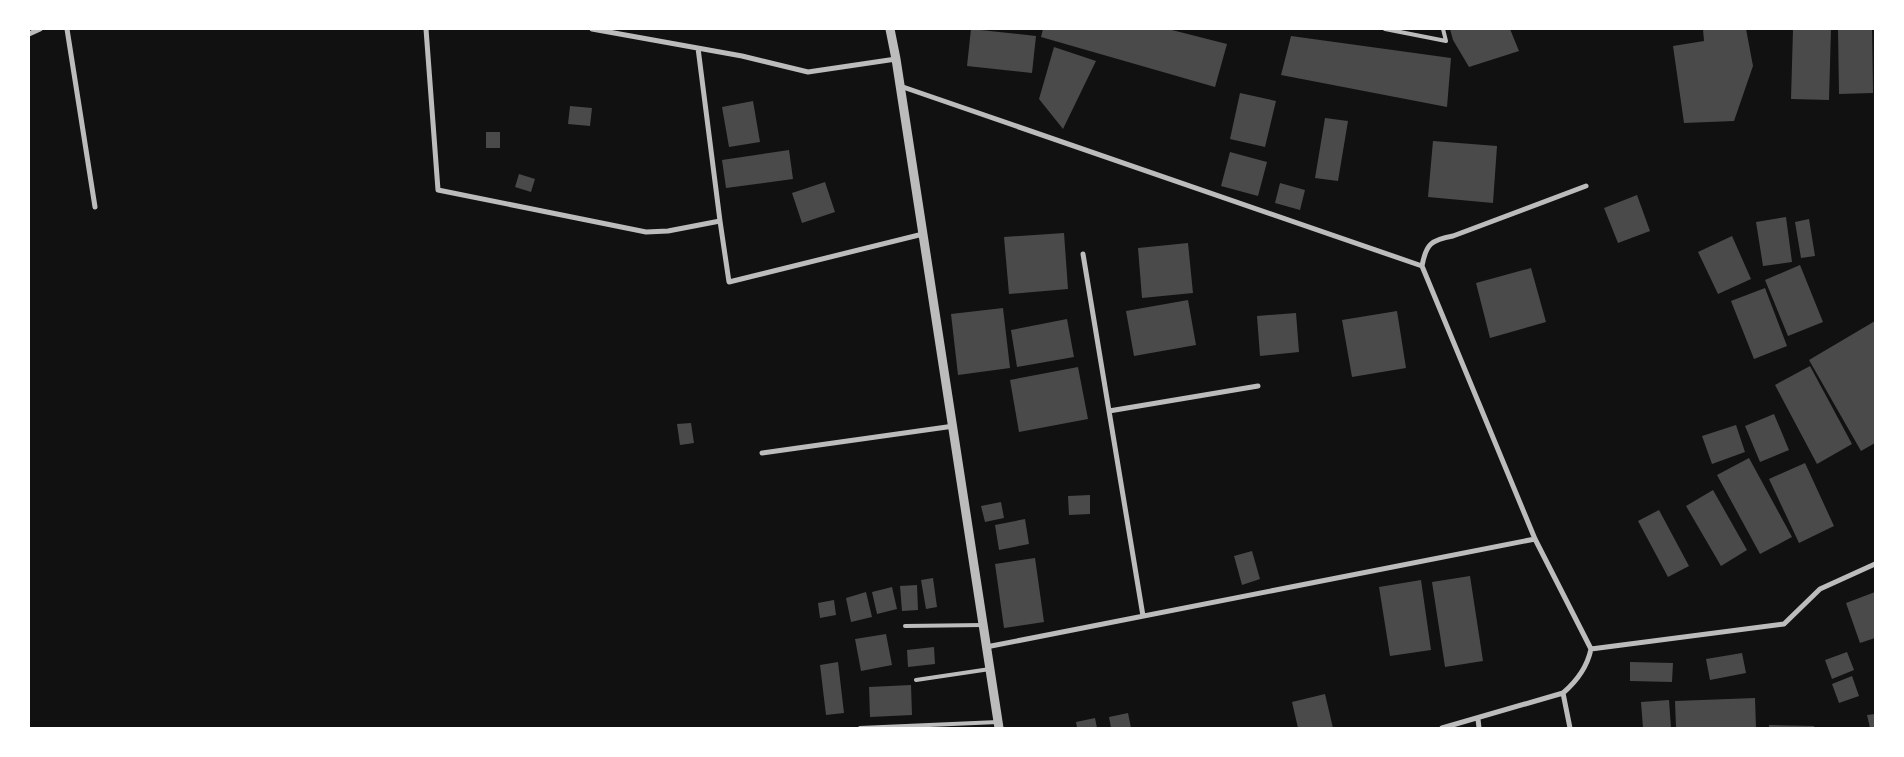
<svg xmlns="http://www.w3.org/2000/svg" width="1904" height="757" font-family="Manrope,sans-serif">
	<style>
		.building { fill: #4a4a4a }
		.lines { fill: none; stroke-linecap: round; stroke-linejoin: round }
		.service { stroke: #bcbcbc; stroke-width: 4 }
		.minor { stroke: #bcbcbc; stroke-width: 5 }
		.tertiary { stroke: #bcbcbc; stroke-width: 9 }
	</style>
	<rect width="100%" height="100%" fill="#111"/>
	<path class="building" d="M971,29L1036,36L1032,73L967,66Z
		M1043,29H1168L1227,44L1215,87L1041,37Z
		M1450,29H1510L1519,51L1469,67L1453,40Z
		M1703,29H1746L1753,66L1734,121L1684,123L1673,46L1704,41Z
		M1793,29H1831L1829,100L1791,99Z
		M1838,29H1872L1873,93L1839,94Z
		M1291,36L1451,58L1447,107L1281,75Z
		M1054,47L1096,61L1063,129L1039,99Z
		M1240,93L1276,101L1265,147L1230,139Z
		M753,101L760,142L729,147L722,107Z
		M570,106L592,108L590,126L568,124Z
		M1325,118L1348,121L1338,181L1315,178Z
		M486,132H500V148H486Z
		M1433,141L1497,146L1493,203L1428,197Z
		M789,150L793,179L726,188L722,160Z
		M1230,152L1267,162L1258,196L1221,186Z
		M519,174L535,179L531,192L515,187Z
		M825,182L835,212L802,223L792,193Z
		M1280,183L1305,190L1300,210L1275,203Z
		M1637,195L1650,231L1618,243L1604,208Z
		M1786,217L1792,262L1763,266L1756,222Z
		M1809,219L1815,256L1801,258L1795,222Z
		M1064,233L1068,289L1009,294L1004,237Z
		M1732,236L1751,279L1718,294L1698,252Z
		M1188,243L1193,293L1142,298L1138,248Z
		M1800,265L1823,322L1788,336L1765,280Z
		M1531,268L1546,322L1490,338L1476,283Z
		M1765,288L1787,346L1754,359L1731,301Z
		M1188,300L1196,345L1134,356L1126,311Z
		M1003,308L1010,368L958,375L951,314Z
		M1397,311L1406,368L1352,377L1342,320Z
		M1296,313L1299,352L1260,356L1257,316Z
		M1067,319L1074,357L1017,367L1011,330Z
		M1875,321V443L1861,451L1809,360Z
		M1810,366L1852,444L1817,464L1775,385Z
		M1078,367L1088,419L1019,432L1010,380Z
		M1774,414L1789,450L1760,462L1745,426Z
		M691,423L694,443L680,445L677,424Z
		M1736,425L1745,452L1712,464L1702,436Z
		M1749,458L1792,537L1760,554L1717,475Z
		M1805,463L1834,526L1799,543L1769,479Z
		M1713,490L1747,550L1721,566L1686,506Z
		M1090,495V514L1069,515L1068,496Z
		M1001,502L1004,518L985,522L981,506Z
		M1659,510L1689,566L1668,577L1638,521Z
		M1025,519L1029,544L999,550L995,525Z
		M1252,551L1260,579L1242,585L1234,556Z
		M1035,558L1044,622L1004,628L995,564Z
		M1470,576L1483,661L1445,667L1432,582Z
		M933,578L937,607L926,609L921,580Z
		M1421,580L1431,650L1390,656L1379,587Z
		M917,585L918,610L902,611L900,586Z
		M892,587L897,609L877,614L872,592Z
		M866,592L872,617L851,622L846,598Z
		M1875,592V638L1860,643L1846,603Z
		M834,600L836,615L820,618L818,603Z
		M886,634L892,665L861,671L855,639Z
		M934,647L935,664L908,667L907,650Z
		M1847,652L1854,670L1832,679L1825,660Z
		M1742,653L1746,673L1710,680L1706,659Z
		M838,662L844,713L826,715L820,665Z
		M1630,662L1673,663L1672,682L1630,681Z
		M1852,676L1859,696L1839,703L1832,684Z
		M911,685L912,715L870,717L869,687Z
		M1325,694L1333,728H1298L1292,702Z
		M1755,698L1756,728H1676L1675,701Z
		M1669,700L1671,728H1643L1641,702Z
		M1128,713L1131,728H1111L1109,717Z
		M1875,714V728H1870L1867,715Z
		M1095,718L1097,728H1077L1076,722Z
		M1769,725L1814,726V728H1769Z"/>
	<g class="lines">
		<path class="service" d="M1385,29L1446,41L1443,29
			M905,626L983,625
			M916,680L990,669
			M860,728L998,722"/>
		<path class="minor" d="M67,29L95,207
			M426,29L438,190L646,232L668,231L720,221L698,48
			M592,29L742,56L808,72L896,59
			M29,34L40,29
			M900,86L1422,266L1535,539L1591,649L1784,624L1820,589L1875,564
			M720,221L729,282L923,234
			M1083,254L1143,616
			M1422,266C1426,244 1431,240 1453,236L1586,186
			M1109,411L1258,386
			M762,453L954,426
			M986,647L1535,539
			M1563,693C1577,681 1587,668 1591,649
			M1478,719L1479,728
			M1442,728L1563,693L1570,728"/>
		<path class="tertiary" d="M890,29L896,59L999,728"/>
	</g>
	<rect width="1904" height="757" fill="none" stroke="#ffffff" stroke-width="60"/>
</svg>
